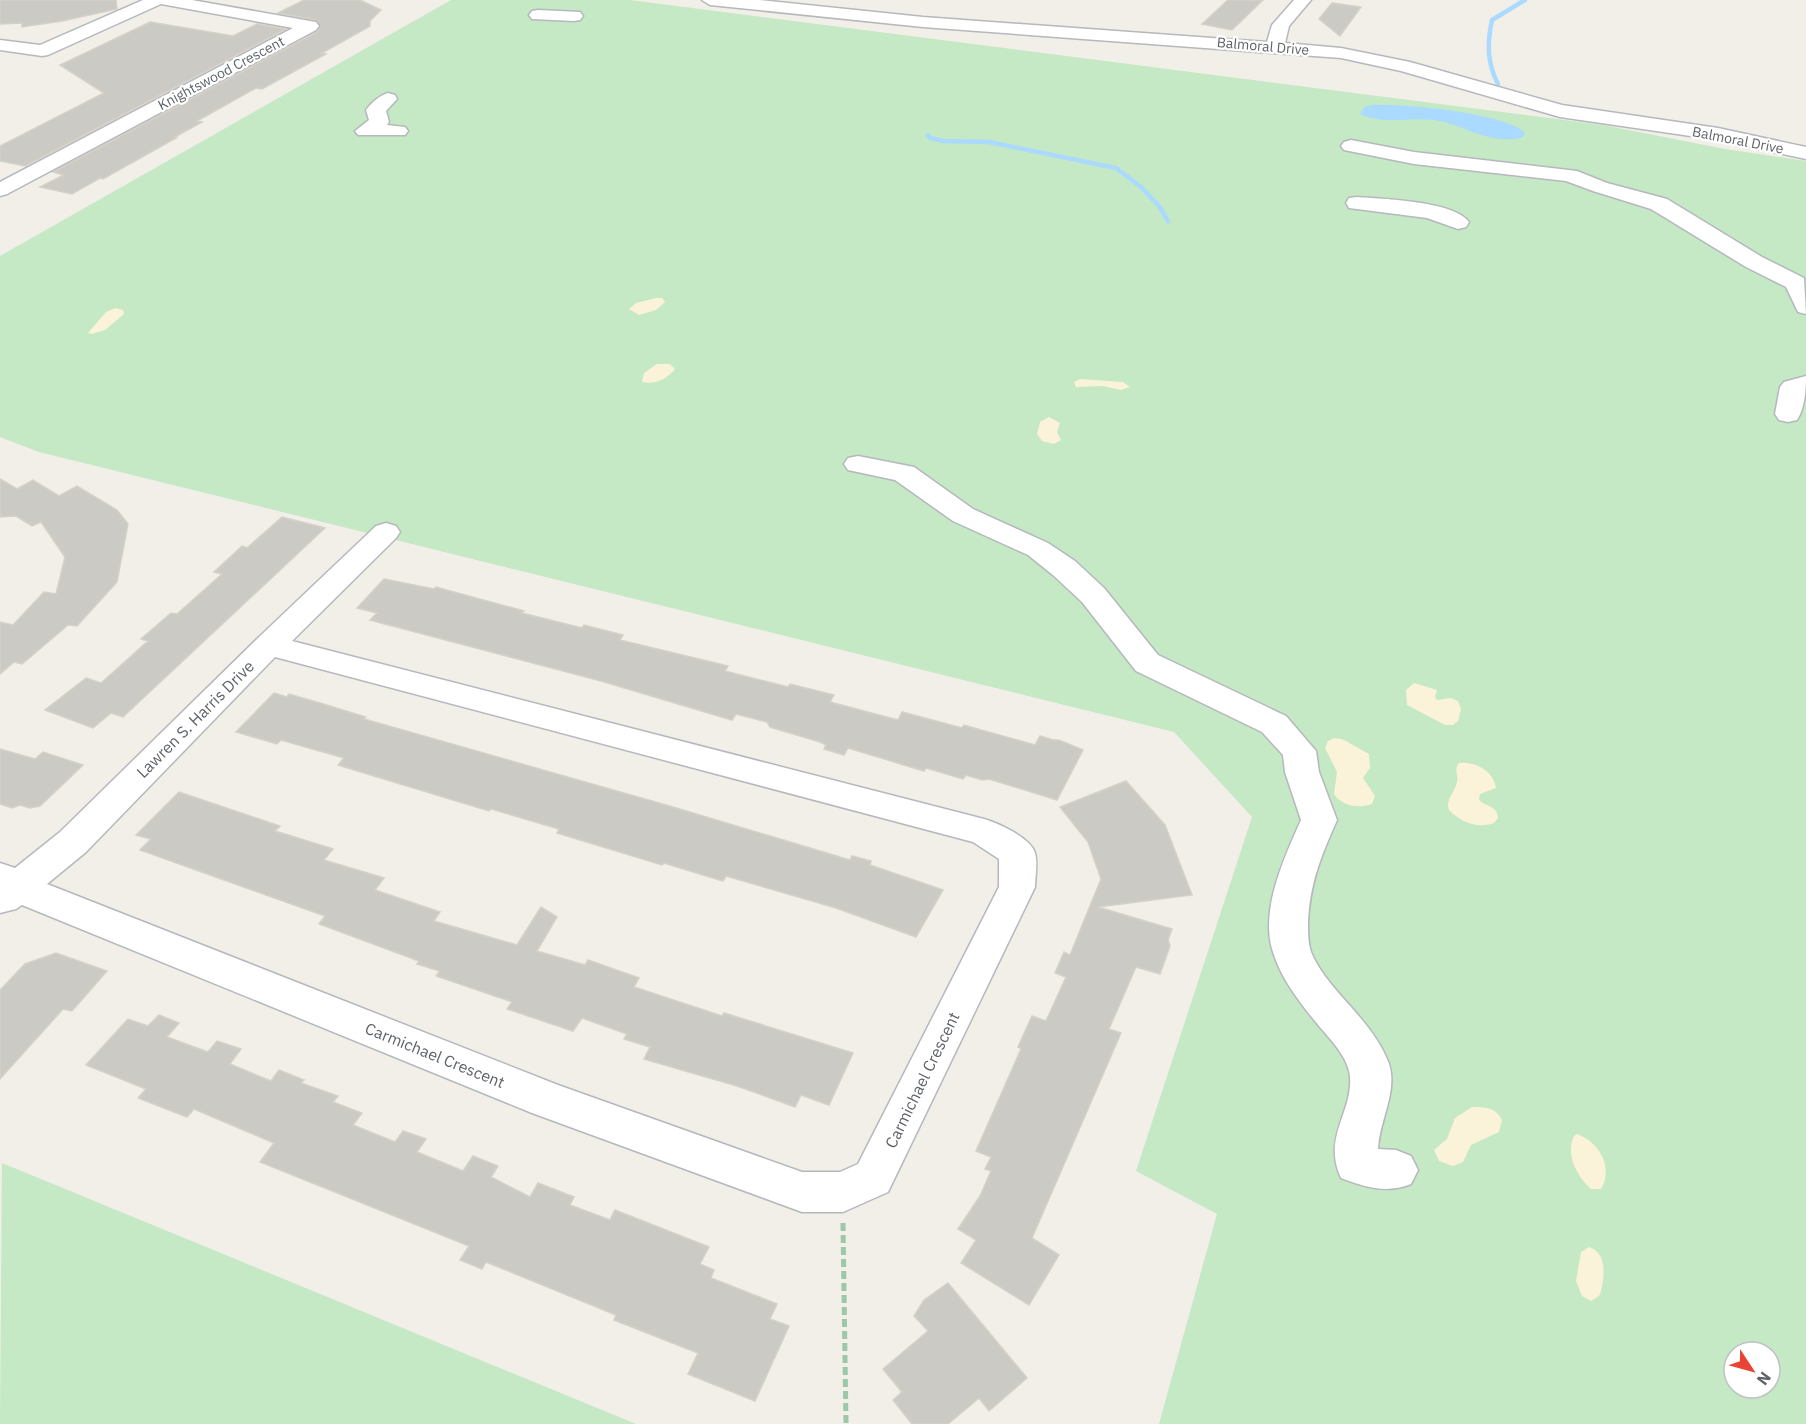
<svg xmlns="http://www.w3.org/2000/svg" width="1806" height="1424" font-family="'IBM Plex Sans',sans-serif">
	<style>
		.green { fill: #c5e8c5; fill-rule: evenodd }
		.sand { fill: #fbf3d9 }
		.water { fill: #aadaff }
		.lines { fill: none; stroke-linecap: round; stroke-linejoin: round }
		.stream { stroke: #aadaff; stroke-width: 4.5 }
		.building { fill: #cccac5; stroke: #d6d1c6; stroke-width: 1.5 }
		.minor-casing { stroke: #b5b8bc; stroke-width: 3 }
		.path { stroke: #9cc7a9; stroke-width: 5; stroke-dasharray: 8 4; stroke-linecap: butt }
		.minor { fill: #fff; fill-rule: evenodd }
		.labels { text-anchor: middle; stroke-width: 4.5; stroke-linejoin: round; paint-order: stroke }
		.far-street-label { font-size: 14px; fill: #5f6368; stroke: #fff }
		.street-label { font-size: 16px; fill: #5f6368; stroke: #fff }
	</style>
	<rect width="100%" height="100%" fill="#f1efe8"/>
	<path class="green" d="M451,0H630L1603,125L1725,149L1806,161V1424H1159L1217,1214L1136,1171L1252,817L1174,732L39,452L0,437V256ZM1734,1352H1770V1388H1734Z
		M2,1163L636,1424H0Z"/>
	<path class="sand" d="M656,298H662L665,302L656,310L639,315L629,309L636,303Z
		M115,308L123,310L124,314L105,330L92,334L88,333L106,312Z
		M657,364H670L675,369C667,379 655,385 642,382L644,373Z
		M1080,379L1123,382L1130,387L1121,390L1103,386L1076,387L1074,382Z
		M1049,417L1060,423L1057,432L1061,440L1054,444L1042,441L1037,434L1040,422Z
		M1414,683L1437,690L1435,697L1437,700L1451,698L1458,701L1461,709L1458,721L1453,725H1445L1407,705L1406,690Z
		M1334,738L1342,739L1369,754L1370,768L1363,778L1375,796L1372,804C1358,809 1342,806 1334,794L1337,772L1325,748L1328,741Z
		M1459,763C1475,761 1494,771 1496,788L1480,794L1479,800C1486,807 1497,805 1498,818L1494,823C1477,829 1461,822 1449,810C1445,799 1455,793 1457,782C1459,774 1453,771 1459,763Z
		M1472,1107C1484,1107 1496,1107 1502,1120L1499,1132L1471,1145L1463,1162L1453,1166L1439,1161L1434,1150L1447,1139L1455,1118Z
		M1577,1134C1599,1142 1614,1167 1601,1189H1591C1577,1176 1565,1155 1574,1136Z
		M1589,1247C1609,1254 1604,1279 1600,1295L1591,1301L1582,1296L1576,1281L1581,1252Z"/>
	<path class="water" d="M1371,105C1400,103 1507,113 1525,133L1523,137C1494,147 1462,124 1434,120C1410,117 1382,125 1360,114L1363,108Z"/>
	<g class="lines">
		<path class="stream" d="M1498,84C1487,63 1487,43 1492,20L1525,0
			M928,135L930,138L943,141L989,142L1116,168L1141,187L1159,206L1168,221"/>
	</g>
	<path class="building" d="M0,0H116L117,9L62,21L22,27V23L0,24Z
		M304,0H360L381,10L370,21V26L322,53L326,54L262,89L256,88L197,121L202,122L173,138H176L103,179L100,178L72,194L40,187L64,175L53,172L317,32L321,26L316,20L278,13Z
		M1228,0H1263L1232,30L1202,24Z
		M1332,3L1361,7L1340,36L1319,19Z
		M150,22L233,36L257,24L286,29L25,166L0,161V146L104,93L60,65Z
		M0,479L17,489L33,480L59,496L77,486L117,510L128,524L117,582L77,626L68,625L22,664L14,662L0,674V622L13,625L44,592L56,594L65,557L41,522L32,526L16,516L0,517Z
		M282,517L325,528L123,717L111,713L93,728L45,710L86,678L101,683L148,641L141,639L171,613L177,614L222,574L214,572L242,546L247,548Z
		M384,579L434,589L436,587L524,611L522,613L582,628L584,625L623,635L620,640L728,666L725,671L788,687L790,684L834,695L830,702L898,720L902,712L962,728L964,725L1035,745L1040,736L1053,740H1059L1083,750L1057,800L989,779L982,780L966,775L963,779L926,768L924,771L848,748L844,755L824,749L826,745L820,742L770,727L767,722L736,714L732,720L601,681L370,620L377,613L357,608Z
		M274,693L287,697L289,694L320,703L366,717L364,719L673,807L850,860L852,856L871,861L870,865L943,890L916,937L836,908L726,876L723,881L664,863L662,865L557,833L559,829L491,809L489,811L338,765L344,758L281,740L277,744L236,732Z
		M0,749L35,759L43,752L83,765L40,806L30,808L20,805L12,808L0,804Z
		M1126,781L1165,825L1192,895L1098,907L1172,929L1168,940L1170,946L1160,974L1136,967L1109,1029L1121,1033L1032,1238L1059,1255L1029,1305L961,1263L976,1240L958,1229L980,1196L991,1171L985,1169L991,1157L976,1151L1021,1049L1018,1047L1032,1016L1046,1021L1066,977L1055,973L1064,952L1070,955L1101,879L1088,842L1060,807Z
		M179,792L280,826L275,831L333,849L324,860L384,878L375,890L440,912L434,921L517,945L541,907L557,917L537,951L585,965L588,960L639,978L634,987L722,1016L724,1013L853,1053L829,1105L801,1095L795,1107L737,1086L644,1059L650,1047L624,1039L627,1034L582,1018L573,1031L507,1009L512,1002L436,976L440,971L417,964L419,961L319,924L325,916L140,850L151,839L136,835Z
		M56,953L107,971L72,1011L63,1009L0,1079V990L25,964Z
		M159,1015L179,1023L167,1037L208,1052L217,1041L241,1049L230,1064L271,1081L279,1070L304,1080L301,1083L338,1096L333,1102L362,1113L353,1125L395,1142L403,1131L426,1139L417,1152L463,1171L473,1156L498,1166L491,1177L530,1197L538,1183L574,1197L570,1205L610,1220L615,1210L709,1247L700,1264L714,1270L711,1278L777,1304L770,1319L789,1326L755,1401L688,1374L698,1353L614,1320L616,1315L486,1262L482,1269L460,1260L469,1246L260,1162L274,1143L194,1109L187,1117L138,1098L146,1089L86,1065L128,1019L148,1026Z
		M948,1283L1027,1378L989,1411L979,1398L948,1424H912L893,1400L902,1392L883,1369L928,1331L914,1316L924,1300Z"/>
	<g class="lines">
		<defs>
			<path id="minor" d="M143,0H192L310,21L316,22L319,26L316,30L7,194L0,196V182L293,28L161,4L48,55L42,56L0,50V40L40,45Z
				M702,0H759L923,17L1267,42L1272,25L1294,0H1311L1289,26L1285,43L1341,48L1410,62L1562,105L1718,128L1806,147V159L1718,140L1560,117L1401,71L1341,58L923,27L710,5Z
				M538,10L580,12L583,16L580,20L574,21L532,19L529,15L532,11Z
				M388,93L395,95L397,99L386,111L389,122L387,125L405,127L408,131L405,135H358L355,131L369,120L366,110C372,102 379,96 388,93Z
				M1351,140L1414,152L1577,171L1607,183L1667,199L1762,257L1804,278L1806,314L1798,312L1786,287L1746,267L1651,209L1593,191L1566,181L1414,164L1344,150L1341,146L1344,142Z
				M1357,197C1383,199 1454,201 1469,222L1466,227L1458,229L1427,218L1349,208L1346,203L1349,198Z
				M1806,376C1806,390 1805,408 1797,420L1788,422L1779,420L1775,414L1780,387L1784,382Z
				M858,456L914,467L973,509L1048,543L1075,561L1104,588L1158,655L1286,716L1316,751L1319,772L1337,820C1321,856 1309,885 1308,925C1308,934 1308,943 1311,952C1318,969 1330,983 1342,997C1360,1017 1380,1039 1389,1064C1398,1092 1379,1121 1378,1149L1396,1150L1411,1156L1418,1170L1411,1184C1386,1194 1365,1187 1341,1178C1322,1137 1353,1113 1350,1076C1348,1057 1330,1039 1319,1026C1301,1004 1281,979 1273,952C1259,911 1285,856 1301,820L1285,772L1283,755L1262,732L1136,671L1082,602L1053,575L1028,555L953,521L895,480L848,470L844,464L848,458Z
				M386,523L396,526L400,532L396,538L292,641L984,819C998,823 1031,838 1035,853C1038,863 1035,877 1035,887L888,1192L843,1212H802L532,1113L22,905L16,909L0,913V863L15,868L60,832L258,638L376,526ZM275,657L973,842L999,859V887L858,1164L840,1172H802L558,1085L47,884L86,852Z"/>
		</defs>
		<use href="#minor" class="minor-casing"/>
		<path class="path" d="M843,1223L846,1424"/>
		<use href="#minor" class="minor"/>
	</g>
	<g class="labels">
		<g class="far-street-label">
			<text transform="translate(1263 46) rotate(5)" y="5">Balmoral Drive</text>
			<text transform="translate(221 73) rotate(-28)" y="5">Knightswood Crescent</text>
			<text transform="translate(1738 140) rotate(11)" y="5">Balmoral Drive</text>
		</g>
		<g class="street-label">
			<text transform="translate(195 719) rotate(-45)" y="6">Lawren S. Harris Drive</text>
			<text transform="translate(435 1055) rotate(22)" y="6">Carmichael Crescent</text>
			<text transform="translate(922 1080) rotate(-64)" y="6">Carmichael Crescent</text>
		</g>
	</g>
	<g transform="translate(1752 1370) rotate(126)"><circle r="28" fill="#ffffff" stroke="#bfc1c3" stroke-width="1.5"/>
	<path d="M0-4.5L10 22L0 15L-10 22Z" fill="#ea4335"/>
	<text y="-9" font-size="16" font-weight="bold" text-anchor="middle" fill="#5f6368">N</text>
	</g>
</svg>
